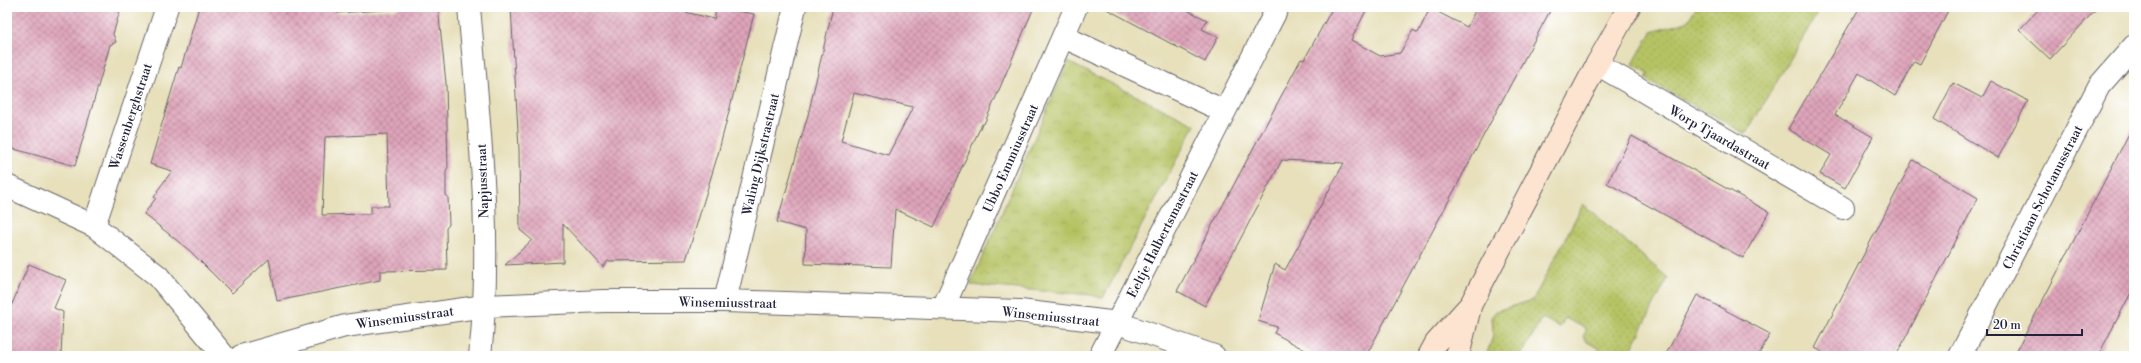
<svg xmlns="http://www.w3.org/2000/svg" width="2141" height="363" font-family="'Libre Bodoni',serif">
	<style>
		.grass { fill: url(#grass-dots); stroke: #6c7250 }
		.park { fill: url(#park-crowns); stroke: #6c7250 }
		.building { fill: url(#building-cross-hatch); fill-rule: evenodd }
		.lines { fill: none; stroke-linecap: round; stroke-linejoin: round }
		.street-casing { stroke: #676468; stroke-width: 24 }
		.secondary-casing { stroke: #676468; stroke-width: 24 }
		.street { stroke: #fff; stroke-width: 22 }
		.secondary { stroke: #fde4d0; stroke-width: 22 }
		.labels { text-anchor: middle; stroke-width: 4; stroke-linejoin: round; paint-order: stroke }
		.street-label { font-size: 13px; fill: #22223b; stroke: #fff }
	</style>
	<defs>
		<pattern id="grass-dots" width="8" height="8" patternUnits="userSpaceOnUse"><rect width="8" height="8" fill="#b6c364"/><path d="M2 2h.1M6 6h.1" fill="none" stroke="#9ca758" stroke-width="1.8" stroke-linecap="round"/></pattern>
		<pattern id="park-crowns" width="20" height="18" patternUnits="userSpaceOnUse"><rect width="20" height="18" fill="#b6c364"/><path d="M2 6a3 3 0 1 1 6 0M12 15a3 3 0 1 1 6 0" fill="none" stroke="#9ca758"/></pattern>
		<pattern id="building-cross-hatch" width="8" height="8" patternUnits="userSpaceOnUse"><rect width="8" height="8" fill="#dfa4ba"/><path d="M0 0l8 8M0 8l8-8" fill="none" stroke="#b48598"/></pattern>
	</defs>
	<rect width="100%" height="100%" fill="#fff"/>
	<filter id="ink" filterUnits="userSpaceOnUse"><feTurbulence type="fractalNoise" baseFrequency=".025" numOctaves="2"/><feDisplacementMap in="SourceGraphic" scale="8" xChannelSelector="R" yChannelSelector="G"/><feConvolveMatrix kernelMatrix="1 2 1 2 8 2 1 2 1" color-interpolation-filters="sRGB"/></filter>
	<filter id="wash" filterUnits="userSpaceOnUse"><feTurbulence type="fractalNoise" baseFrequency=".012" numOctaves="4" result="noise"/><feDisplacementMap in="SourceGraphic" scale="16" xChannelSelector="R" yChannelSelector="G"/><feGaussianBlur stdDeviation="0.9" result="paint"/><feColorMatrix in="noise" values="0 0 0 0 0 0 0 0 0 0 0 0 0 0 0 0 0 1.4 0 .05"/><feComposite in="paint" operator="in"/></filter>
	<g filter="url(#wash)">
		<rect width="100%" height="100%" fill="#e7e0bb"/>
		<path class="grass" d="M1696,7H1821L1746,134L1646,79L1649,73L1633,64L1651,32L1687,22Z
			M1583,204L1668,278L1628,356H1596L1600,349L1587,342L1583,337L1587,329L1565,318L1560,327L1542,318L1521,356H1486L1493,336L1492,316L1496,311L1533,300Z"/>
		<path class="park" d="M1068,62L1195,125L1103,298L1091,295L970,285Z"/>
		<g id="blocks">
			<path class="building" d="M7,7H121L113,34L116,42L110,45L75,166L7,147Z
				M199,7H337V13L399,9V7H438L446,83L448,168L446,170V195L448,197L449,225L446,228L447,270L380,271V280L277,301L269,259L232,293L190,251L144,214L156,198L154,197L158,192L157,191L172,171L150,164L174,83L179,67L181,68ZM387,134L389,206H371V214L322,215L325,137Z
				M511,7H664L714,19L717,7L754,14L718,154L686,260L608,261L603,267L563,224V262L505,265L532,240L520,230L519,149Z
				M833,7H1034L996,97L984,124H982L934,227L895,209L891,267L805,264L806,230L777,222L808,115ZM854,93L913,107L888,155L841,141Z
				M1103,7H1181L1207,20L1202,29L1218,37L1205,62Z
				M1333,7H1368L1351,40L1380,56L1400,53L1413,30L1418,33L1430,8L1467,27L1477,7H1552L1366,356H1316L1274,333L1277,327L1258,321L1275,264L1285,270L1344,163L1282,160L1205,306L1177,291L1301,59L1304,60Z
				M1860,7H1950L1920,64L1914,61L1895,96L1859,73L1835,115L1873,137L1845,188L1820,174L1831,155L1788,129Z
				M2041,7H2098L2050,59L2019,30Z
				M1991,81L2028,101L1998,158L1934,119L1953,83L1982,98Z
				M2134,124V287L2098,356H2014Z
				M1632,136L1769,212L1743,258L1607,183Z
				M1913,160L1978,198L1896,356H1829L1815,348Z
				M29,264L66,280L54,308L63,312L61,356H7V316Z
				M1697,295L1770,334L1758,356H1665Z"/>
		</g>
	</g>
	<g filter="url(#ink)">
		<use href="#blocks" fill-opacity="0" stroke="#676468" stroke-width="1"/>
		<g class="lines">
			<defs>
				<path id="street" d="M469,7C479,123 493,240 480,356
					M1064,37L1224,111
					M1597,64L1843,208
					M7,186L94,226L158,276L224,356
					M94,226L167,7
					M725,301L795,7
					M943,308L1076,7
					M241,356L345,326L485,306L604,301H725L1020,311L1118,323L1214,356
					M1100,356L1278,7
					M1960,356L2099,86L2134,46"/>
				<path id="secondary" d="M1429,356L1436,343L1471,304L1597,64L1629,7
					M1456,356L1460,348L1470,307"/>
			</defs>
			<use href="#street" class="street-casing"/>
			<use href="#secondary" class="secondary-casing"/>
			<use href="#street" class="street"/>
			<use href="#secondary" class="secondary"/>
		</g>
	</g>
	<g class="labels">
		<g class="street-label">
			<text transform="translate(130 116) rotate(-72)" y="5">Wassenberghstraat</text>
			<text transform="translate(1720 137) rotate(30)" y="5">Worp Tjaardastraat</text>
			<text transform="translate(760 154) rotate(-77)" y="5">Waling Dijkstrastraat</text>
			<text transform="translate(1010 158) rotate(-66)" y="5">Ubbo Emmiusstraat</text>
			<text transform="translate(482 181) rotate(-92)" y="5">Napjusstraat</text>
			<text transform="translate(2042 197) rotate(-63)" y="5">Christiaan Schotanusstraat</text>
			<text transform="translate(1162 234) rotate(-63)" y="5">Eeltje Halbertsmastraat</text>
			<text transform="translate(728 302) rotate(1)" y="5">Winsemiusstraat</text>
			<text transform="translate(1051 316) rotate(6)" y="5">Winsemiusstraat</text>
			<text transform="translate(405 317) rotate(-8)" y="5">Winsemiusstraat</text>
		</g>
	</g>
	<rect width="2141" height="363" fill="none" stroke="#fff" stroke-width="24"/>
	<path d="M1987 329v6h95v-6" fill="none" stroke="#22223b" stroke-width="2"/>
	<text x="1993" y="329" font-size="12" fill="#22223b" stroke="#ffffff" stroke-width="3" paint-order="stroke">20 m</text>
</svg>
